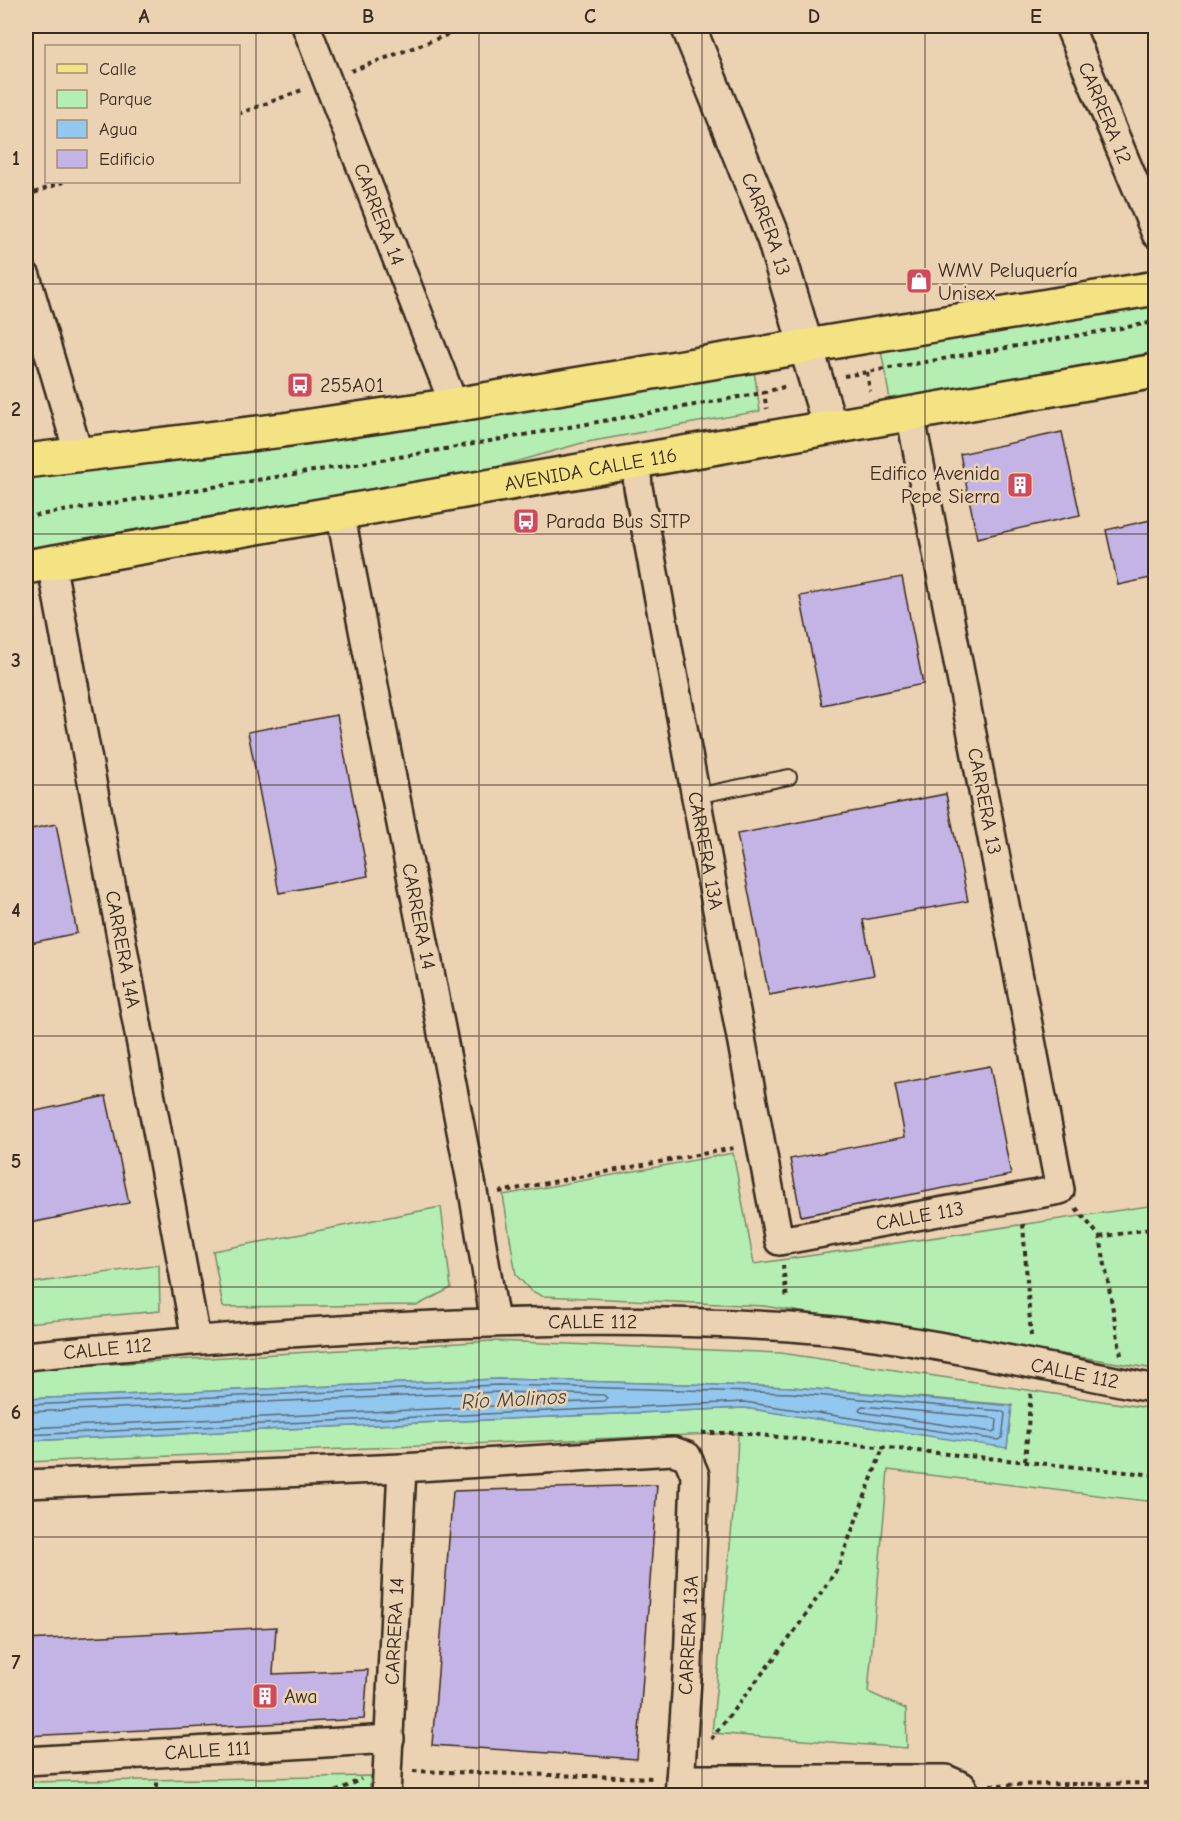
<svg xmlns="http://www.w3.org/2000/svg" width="1181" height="1821" font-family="'Comic Neue',sans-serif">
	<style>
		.green { fill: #b4eeb3; stroke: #788c68; stroke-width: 1.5 }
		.water { fill: #92c7ef; stroke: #6f889b; stroke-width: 1.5 }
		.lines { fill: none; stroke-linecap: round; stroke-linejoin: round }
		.shore { stroke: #5e6972; stroke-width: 1.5 }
		.building { fill: #c3b4e5; stroke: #3b2a1e; stroke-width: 1.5 }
		.lane-casing { stroke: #3b2a1e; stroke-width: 18 }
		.street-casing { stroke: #3b2a1e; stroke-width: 32 }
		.secondary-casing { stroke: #3b2a1e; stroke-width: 38 }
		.primary-casing { stroke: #3b2a1e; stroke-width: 38 }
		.path { stroke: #3b2a1e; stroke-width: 4; stroke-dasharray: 4.5 4.5; stroke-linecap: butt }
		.lane { stroke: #ead2b2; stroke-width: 14 }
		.street { stroke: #ead2b2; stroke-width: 27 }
		.secondary { stroke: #ead2b2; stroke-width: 33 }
		.primary { stroke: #f4e382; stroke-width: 33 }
		.grid { fill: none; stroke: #3b2a1e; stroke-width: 1.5; stroke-opacity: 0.55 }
		.labels { text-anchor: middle; stroke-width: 5; stroke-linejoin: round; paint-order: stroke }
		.street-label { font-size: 20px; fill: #3b2a1e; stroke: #ead2b2 }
		.poi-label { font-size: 20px; fill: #3b2a1e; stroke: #ead2b2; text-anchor: start }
		.water-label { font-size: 21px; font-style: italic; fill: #48423d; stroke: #ead2b2 }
		.neatline { fill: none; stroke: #3b2a1e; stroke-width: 2 }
		.grid-label { font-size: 20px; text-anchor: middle; font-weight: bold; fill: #3b2a1e }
	</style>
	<rect width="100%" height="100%" fill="#ead2b2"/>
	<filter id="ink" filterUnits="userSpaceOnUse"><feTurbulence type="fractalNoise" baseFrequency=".0167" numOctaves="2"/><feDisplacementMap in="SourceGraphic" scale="12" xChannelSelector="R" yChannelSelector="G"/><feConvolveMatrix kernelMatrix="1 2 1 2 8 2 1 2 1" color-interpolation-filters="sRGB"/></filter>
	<g filter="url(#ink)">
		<path class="green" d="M1155,301V352L890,400L881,350Z
			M754,371L760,411L582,443L482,471L26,550V478Z
			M733,1153L754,1264L1155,1205V1369L764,1306L542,1296L530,1290L516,1275L503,1195Z
			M441,1207L451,1288L418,1305L223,1307L213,1251Z
			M159,1265L160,1311L26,1323V1284Z
			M492,1341L781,1353L1155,1409V1502L888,1470L868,1692L906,1709L907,1748L712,1733L736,1483L738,1433L26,1462V1441L744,1408L1007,1447L1012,1405L791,1387L498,1379L26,1399V1369Z
			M371,1776L369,1795H26V1782Z"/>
		<path class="water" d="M498,1379L791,1387L1012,1406L1007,1448L744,1408L26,1441V1399Z"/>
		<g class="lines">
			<path class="shore" d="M26,1405L498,1385L791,1393L1002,1411L1005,1414L1002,1438L999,1440L744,1402L26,1435
				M862,1406L994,1418L997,1420L996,1430L992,1432L861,1412L859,1409Z
				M26,1412L498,1392L604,1395L607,1398L604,1401L26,1428"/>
		</g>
		<path class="building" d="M1062,432L1080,515L977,538L960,454Z
			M1155,519V577L1118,585L1106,530Z
			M902,577L923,684L822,705L800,596Z
			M337,715L368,876L279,893L248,732Z
			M946,794L968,901L863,920L874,975L769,995L737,834Z
			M56,824L77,933L26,944V830Z
			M990,1066L1011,1175L801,1216L790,1159L905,1137L895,1084Z
			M106,1096L129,1203L30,1223L26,1198V1113Z
			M657,1485L637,1759L432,1745L453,1491Z
			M276,1627L273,1674L368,1670L364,1719L26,1736V1640Z"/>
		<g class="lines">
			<defs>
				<path id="lane" d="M696,796L789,777"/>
				<g id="street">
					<path id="s1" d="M306,26L454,405"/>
					<path id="s2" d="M1069,26L1156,234"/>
					<path d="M26,276L78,452"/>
					<path id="s3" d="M636,461L638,487L779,1241L1060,1190L910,413"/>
					<path id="s4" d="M340,512L474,1197L495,1322"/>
					<path id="s5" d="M51,562L196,1339"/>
					<path id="s6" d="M26,1356C279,1331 535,1311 790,1327C910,1335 1036,1366 1156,1389"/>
					<path d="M26,1484L402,1468L673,1451L687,1456L695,1475L688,1665L679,1796"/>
					<path id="s7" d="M26,1761L390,1739"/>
					<path d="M680,1779H946L962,1786L966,1796"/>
					<path id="s8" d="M386,1796L402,1468"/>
				</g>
				<g id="secondary">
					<path id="s9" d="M688,26L774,239L830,427"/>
				</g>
				<g id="primary">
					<path d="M26,461L283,430L454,405L1156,288"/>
					<path id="s10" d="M26,567L1156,371"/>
				</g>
			</defs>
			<use href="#lane" class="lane-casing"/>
			<use href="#street" class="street-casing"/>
			<use href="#secondary" class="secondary-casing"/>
			<use href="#primary" class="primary-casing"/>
			<path class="path" d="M351,71L471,26
				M238,114L302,90
				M26,196L63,182
				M867,372L870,391
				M844,376L1156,322
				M763,390L767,409
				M26,517L388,459L762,393L787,386
				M499,1192L734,1148
				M1076,1208L1100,1237L1121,1355
				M1023,1224L1031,1336
				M1100,1237L1156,1228
				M783,1265L787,1300
				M702,1433H739L1156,1475
				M1025,1461L1031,1392
				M711,1739L789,1639L838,1568L883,1448
				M413,1771L654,1778
				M990,1785L1156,1783
				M157,1796V1778
				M328,1796L361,1779"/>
			<use href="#lane" class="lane"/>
			<use href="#street" class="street"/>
			<use href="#secondary" class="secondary"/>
			<use href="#primary" class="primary"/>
		</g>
	</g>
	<path class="grid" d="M256,26V1796M479,26V1796M702,26V1796M925,26V1796M26,284H1156M26,534H1156M26,785H1156M26,1036H1156M26,1287H1156M26,1537H1156"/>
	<defs>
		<symbol id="shop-square" viewBox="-11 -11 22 22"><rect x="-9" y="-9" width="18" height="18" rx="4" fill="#d1495b" stroke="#ead2b2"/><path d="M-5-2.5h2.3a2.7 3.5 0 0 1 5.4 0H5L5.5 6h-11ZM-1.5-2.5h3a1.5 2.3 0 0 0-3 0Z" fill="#fff"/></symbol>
		<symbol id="bus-square" viewBox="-11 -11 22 22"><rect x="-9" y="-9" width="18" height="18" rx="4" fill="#d1495b" stroke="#ead2b2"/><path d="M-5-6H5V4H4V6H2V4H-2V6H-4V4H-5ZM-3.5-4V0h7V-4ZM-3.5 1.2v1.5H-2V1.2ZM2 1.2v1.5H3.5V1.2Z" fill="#fff"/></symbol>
		<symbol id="building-square" viewBox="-11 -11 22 22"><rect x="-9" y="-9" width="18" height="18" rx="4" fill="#d1495b" stroke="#ead2b2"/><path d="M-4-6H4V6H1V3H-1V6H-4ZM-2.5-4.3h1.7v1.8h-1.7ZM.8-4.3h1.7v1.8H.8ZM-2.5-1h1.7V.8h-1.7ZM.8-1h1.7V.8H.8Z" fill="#fff"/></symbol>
	</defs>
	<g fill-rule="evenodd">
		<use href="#shop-square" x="904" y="266" width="30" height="30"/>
		<use href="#bus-square" x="285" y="370" width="30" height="30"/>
		<use href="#building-square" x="1005" y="470" width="30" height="30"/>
		<use href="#bus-square" x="511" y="506" width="30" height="30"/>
		<use href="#building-square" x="250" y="1681" width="30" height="30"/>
	</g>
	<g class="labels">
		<g class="street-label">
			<text dy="7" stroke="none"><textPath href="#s2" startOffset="94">CARRERA 12</textPath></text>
			<text dy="7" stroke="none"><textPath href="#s1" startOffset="202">CARRERA 14</textPath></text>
			<text dy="7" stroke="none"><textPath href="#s9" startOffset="213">CARRERA 13</textPath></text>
			<text dy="7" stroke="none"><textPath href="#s10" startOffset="573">AVENIDA CALLE 116</textPath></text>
			<text transform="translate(985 801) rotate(79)" y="7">CARRERA 13</text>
			<text dy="7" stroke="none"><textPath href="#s3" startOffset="396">CARRERA 13A</textPath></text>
			<text dy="7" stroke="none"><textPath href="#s4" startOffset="412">CARRERA 14</textPath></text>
			<text dy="7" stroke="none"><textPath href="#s5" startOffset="394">CARRERA 14A</textPath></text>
			<text dy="7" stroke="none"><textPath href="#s3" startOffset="936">CALLE 113</textPath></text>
			<text dy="7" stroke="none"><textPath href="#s6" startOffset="568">CALLE 112</textPath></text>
			<text dy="7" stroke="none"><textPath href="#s6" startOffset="82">CALLE 112</textPath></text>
			<text dy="7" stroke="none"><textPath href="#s6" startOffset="1054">CALLE 112</textPath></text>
			<text dy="7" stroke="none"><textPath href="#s8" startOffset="165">CARRERA 14</textPath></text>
			<text transform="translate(688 1635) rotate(-87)" y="7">CARRERA 13A</text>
			<text dy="7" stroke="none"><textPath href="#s7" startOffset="182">CALLE 111</textPath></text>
		</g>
		<g class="poi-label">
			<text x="938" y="277">WMV Peluquería<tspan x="938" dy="23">Unisex</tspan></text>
			<text x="320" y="392">255A01</text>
			<text x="1000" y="480" text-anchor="end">Edifico Avenida<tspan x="1000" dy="23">Pepe Sierra</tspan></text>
			<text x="546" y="528">Parada Bus SITP</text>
			<text x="284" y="1703">Awa</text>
		</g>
		<g class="water-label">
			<text transform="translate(514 1399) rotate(-3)" y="7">Río Molinos</text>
		</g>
	</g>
	<rect width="1181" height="1821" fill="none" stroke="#ead2b2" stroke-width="66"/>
	<rect x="45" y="45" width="195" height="138" fill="#ead2b2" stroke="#a48f77" stroke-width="1.5"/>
	<rect x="57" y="64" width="30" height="9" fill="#f4e382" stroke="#a48f77" stroke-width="1.5"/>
	<text x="99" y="75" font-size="18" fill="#3b2a1e">Calle</text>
	<rect x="57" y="90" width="30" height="18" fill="#b4eeb3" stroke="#a48f77" stroke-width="1.5"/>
	<text x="99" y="105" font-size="18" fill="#3b2a1e">Parque</text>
	<rect x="57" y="120" width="30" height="18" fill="#92c7ef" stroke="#a48f77" stroke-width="1.5"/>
	<text x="99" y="135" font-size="18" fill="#3b2a1e">Agua</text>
	<rect x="57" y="150" width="30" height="18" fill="#c3b4e5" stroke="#a48f77" stroke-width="1.5"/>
	<text x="99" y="165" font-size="18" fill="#3b2a1e">Edificio</text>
	<rect x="33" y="33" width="1115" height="1755" class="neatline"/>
	<g class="grid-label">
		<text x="144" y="23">A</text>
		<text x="368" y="23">B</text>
		<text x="590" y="23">C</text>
		<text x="814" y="23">D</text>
		<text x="1036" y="23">E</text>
		<text x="16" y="165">1</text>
		<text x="16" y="416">2</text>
		<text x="16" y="667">3</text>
		<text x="16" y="917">4</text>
		<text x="16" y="1168">5</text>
		<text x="16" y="1419">6</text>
		<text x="16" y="1669">7</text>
	</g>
</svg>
